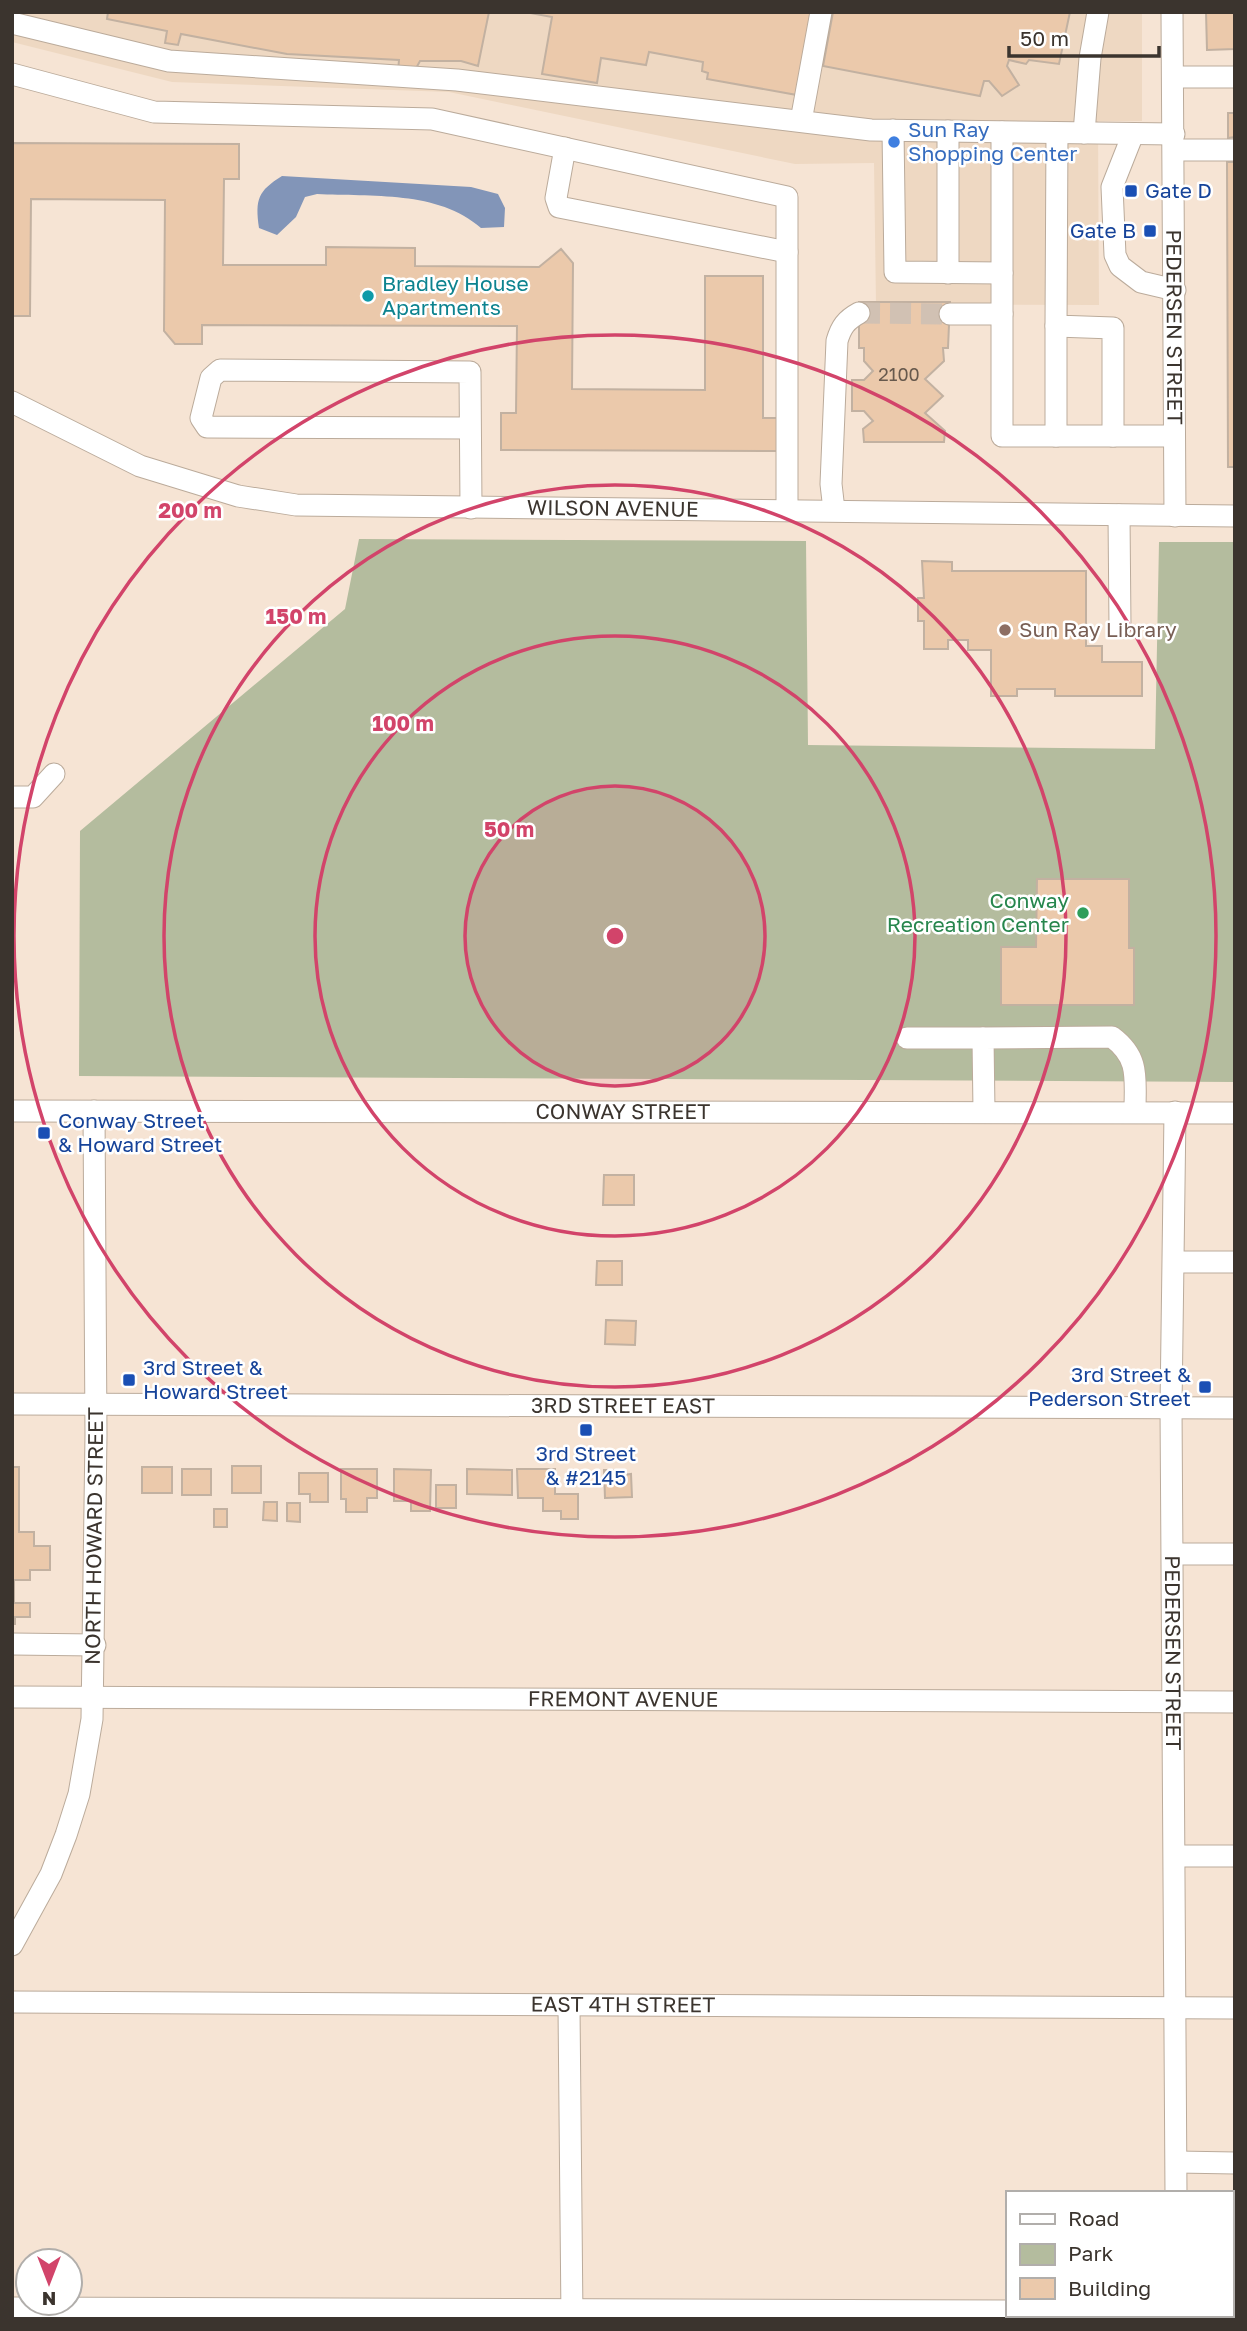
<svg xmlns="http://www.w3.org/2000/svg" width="1247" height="2331" font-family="'Golos Text',sans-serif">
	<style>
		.built { fill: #eed8c2 }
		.green { fill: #b4bc9e }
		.water { fill: #8295b8 }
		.building { fill: #ebc9ab; stroke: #c2b1a1; stroke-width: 2 }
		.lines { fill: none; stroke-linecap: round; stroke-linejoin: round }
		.minor-tunnel { stroke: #d1c1b3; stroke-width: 21; stroke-dasharray: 21 10; stroke-linecap: butt }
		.minor-casing { stroke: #bbab9b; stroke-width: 23 }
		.minor { stroke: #fff; stroke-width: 21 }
		.ring { fill: none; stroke: #d2446a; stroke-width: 3.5 }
		.shop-dot { fill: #3f7fe0; stroke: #fff; stroke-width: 2.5 }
		.transit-dot { fill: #1a4fb4; stroke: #fff; stroke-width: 2.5 }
		.culture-dot { fill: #0f9aa8; stroke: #fff; stroke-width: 2.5 }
		.education-dot { fill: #8d6e63; stroke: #fff; stroke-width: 2.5 }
		.leisure-dot { fill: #2e9e5b; stroke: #fff; stroke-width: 2.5 }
		.labels { text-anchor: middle; stroke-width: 5; stroke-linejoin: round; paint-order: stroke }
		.number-label { font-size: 18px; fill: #67594d }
		.shop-label { font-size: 21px; fill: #366cbe; stroke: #fff; text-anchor: start }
		.transit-label { font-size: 21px; fill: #164399; stroke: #fff; text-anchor: start }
		.culture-label { font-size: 21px; fill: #0d838f; stroke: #fff; text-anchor: start }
		.street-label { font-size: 21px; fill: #3b342e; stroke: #fff }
		.education-label { font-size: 21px; fill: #785e54; stroke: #fff; text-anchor: start }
		.leisure-label { font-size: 21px; fill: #27864d; stroke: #fff; text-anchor: end }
		.centre { fill: #d2446a; stroke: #fff; stroke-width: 3.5 }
		.ring-label { font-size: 21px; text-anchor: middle; font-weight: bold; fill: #d2446a; stroke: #fff; stroke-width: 5; stroke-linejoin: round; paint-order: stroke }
	</style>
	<rect width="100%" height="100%" fill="#f6e4d4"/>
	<path class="built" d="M12,12H1142V121H1098L1099,305L876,304L874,163L795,164L449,92L172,82L12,42Z"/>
	<path class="green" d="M359,539L806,541L808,745L1155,749L1159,542H1235V1082L79,1076L80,831L345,609Z"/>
	<path class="water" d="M282,176L471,187L498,194L505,208L504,227L481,228C438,190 371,197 317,194L305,197L296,217L277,235L259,228C255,199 258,191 282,176Z"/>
	<path class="building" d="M108,12H489L478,66L461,61H420L414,72L398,71L399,60L287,54L181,34L178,45L165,43L167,31L107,19Z
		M525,12H811L797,95L707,79L708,73L702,71L703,62L649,52L646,65L601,58L597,83L542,74L552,17Z
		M833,12H1070L1059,64L1029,60L1026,64L1009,60L1007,66L1019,85L1002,96L989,81H984L980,96L823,66Z
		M1206,12H1235V49L1207,50Z
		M1228,113H1235V137L1228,138Z
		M12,143L239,144V179H224L223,265H326V247L415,248V266L539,267L561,249L573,263L572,389L705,390V276H763V418H780V451L501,450V413H516L517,326L202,325V344H175L164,331L165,200L31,199L30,316H12Z
		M1227,162H1235V467H1228Z
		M859,302H950L948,348H943L944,361L925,379L943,396L925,413L945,431L944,442H864L863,429L873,421L864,411H852V380H864L873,371L864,361V348H859Z
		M922,561L952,562V571H1086V646H1102V662H1142V696H1055V689H1017V696H991V650H968V640H948V649H924V621H918V598H924Z
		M1037,879H1129V948H1134V1005H1001V947H1036Z
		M604,1175H634V1205H603Z
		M597,1261H622V1285H596Z
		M606,1320L636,1321L635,1345L605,1344Z
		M232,1466H261V1493H232Z
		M12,1467H19V1532H34V1546H50V1570H30V1580H14V1603H30V1617H15V1624H12Z
		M142,1467H172V1493H142Z
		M182,1469H211V1495H182Z
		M341,1469H377V1498H367V1512H346V1499H341Z
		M394,1469L431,1470L430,1511H411V1501H394Z
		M467,1469L512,1470V1495L467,1494Z
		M517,1469H555V1494H578V1519H561V1511H543V1498H518Z
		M604,1470H623V1475L631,1474L632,1497L605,1498Z
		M299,1473H328V1502H310V1494H299Z
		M436,1485H456V1508H436Z
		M264,1502H277V1521L263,1520Z
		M287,1503H300V1522L287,1521Z
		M214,1509H227V1527H214Z"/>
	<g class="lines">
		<path class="minor-tunnel" d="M859,313L950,314"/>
		<defs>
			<g id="minor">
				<path id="s1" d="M1172,12L1175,516"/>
				<path d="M12,23L169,61L457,80L871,130L1174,134"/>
				<path d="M12,74L154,112L432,119L787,197V510"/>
				<path d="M1173,77H1235"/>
				<path d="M801,121L821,12"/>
				<path d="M893,130L895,272L1002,273"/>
				<path d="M948,131V273"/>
				<path d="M1002,132V436H1174"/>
				<path d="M1057,133L1056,326L1113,328V436"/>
				<path d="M1084,133L1090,58L1098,12"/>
				<path d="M1133,134L1112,187L1115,255L1120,266L1141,282L1175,290"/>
				<path d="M565,148L556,198L559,207L787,252"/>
				<path d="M1174,150H1235"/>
				<path d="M950,314H1002"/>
				<path d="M1056,326V436"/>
				<path id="s2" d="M12,402L140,466L238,496L296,505L1235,516"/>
				<path d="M470,428L207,427L201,418L211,378L220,370L470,372L471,508"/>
				<path d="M834,510L831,484L837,341C841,327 846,320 859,313"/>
				<path d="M1119,515L1120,627"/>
				<path d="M12,797H33L54,774"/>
				<path d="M907,1038H983"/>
				<path id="s3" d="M12,1111L1235,1113"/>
				<path d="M984,1111L983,1038L1112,1037C1140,1058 1135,1078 1135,1111"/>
				<path id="s4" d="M1175,1112L1171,1407L1176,2193"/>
				<path d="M1175,1262H1235"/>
				<path id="s5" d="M12,1404L1235,1408"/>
				<path d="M1173,1554H1235"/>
				<path d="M12,1644L95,1645"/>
				<path id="s6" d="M12,1697L1235,1702"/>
				<path d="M1176,1856H1235"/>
				<path id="s7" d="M12,1945L51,1874L66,1835L79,1794L92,1719L96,1435L94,1111"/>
				<path id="s8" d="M12,2002L1235,2008"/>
				<path d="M569,2007L572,2319"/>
				<path d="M1177,2162L1235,2163"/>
				<path d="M12,2308L1007,2311"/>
				<path d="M1231,2312H1235"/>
			</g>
		</defs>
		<use href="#minor" class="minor-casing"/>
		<use href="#minor" class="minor"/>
	</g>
	<circle cx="615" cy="936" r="150" fill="#d2446a" fill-opacity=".12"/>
	<g class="ring">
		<circle cx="615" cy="936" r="150"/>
		<circle cx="615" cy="936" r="300"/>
		<circle cx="615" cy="936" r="451"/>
		<circle cx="615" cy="936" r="601"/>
	</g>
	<circle class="shop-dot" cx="894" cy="142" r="7"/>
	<g class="transit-dot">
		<rect x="1124" y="184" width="14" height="14" rx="3.5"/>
		<rect x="1143" y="224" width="14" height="14" rx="3.5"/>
		<rect x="37" y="1126" width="14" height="14" rx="3.5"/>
		<rect x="122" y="1373" width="14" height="14" rx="3.5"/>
		<rect x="1198" y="1380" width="14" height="14" rx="3.5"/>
		<rect x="579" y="1423" width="14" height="14" rx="3.5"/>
	</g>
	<circle class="culture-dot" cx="368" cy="296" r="7"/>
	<circle class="education-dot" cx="1005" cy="630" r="7"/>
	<circle class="leisure-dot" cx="1083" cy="913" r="7"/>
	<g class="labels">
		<g class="number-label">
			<text x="899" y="381">2100</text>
		</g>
		<g class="shop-label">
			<text x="908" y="137">Sun Ray<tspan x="908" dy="24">Shopping Center</tspan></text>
		</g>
		<g class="transit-label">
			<text x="1145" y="198">Gate D</text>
			<text x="1136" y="238" text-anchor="end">Gate B</text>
			<text x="58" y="1128">Conway Street<tspan x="58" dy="24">&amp; Howard Street</tspan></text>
			<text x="143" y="1375">3rd Street &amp;<tspan x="143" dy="24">Howard Street</tspan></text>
			<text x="1191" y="1382" text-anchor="end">3rd Street &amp;<tspan x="1191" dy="24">Pederson Street</tspan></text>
			<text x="586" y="1461" text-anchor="middle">3rd Street<tspan x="586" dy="24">&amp; #2145</tspan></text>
		</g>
		<g class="culture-label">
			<text x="382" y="291">Bradley House<tspan x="382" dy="24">Apartments</tspan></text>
		</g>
		<g class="street-label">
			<text dy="7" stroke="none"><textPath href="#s1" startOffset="315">PEDERSEN STREET</textPath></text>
			<text dy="7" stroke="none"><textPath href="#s2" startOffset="621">WILSON AVENUE</textPath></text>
			<text dy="7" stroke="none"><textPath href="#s3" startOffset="611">CONWAY STREET</textPath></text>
			<text dy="7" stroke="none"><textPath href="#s5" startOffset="611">3RD STREET EAST</textPath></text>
			<text dy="7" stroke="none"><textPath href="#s7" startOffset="425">NORTH HOWARD STREET</textPath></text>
			<text dy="7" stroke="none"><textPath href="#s4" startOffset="541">PEDERSEN STREET</textPath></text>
			<text dy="7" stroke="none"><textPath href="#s6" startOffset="611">FREMONT AVENUE</textPath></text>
			<text dy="7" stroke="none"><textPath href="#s8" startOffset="611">EAST 4TH STREET</textPath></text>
		</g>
		<g class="education-label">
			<text x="1019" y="637">Sun Ray Library</text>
		</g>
		<g class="leisure-label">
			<text x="1069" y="908">Conway<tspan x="1069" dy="24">Recreation Center</tspan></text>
		</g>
	</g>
	<circle cx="615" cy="936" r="10" class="centre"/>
	<g class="ring-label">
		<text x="190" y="518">200 m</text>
		<text x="296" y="624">150 m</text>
		<text x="403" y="731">100 m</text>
		<text x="509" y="837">50 m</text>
	</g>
	<rect width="1247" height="2331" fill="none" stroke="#3b342e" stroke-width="28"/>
	<rect x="1006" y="2191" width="228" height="126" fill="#ffffff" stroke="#b1aeab" stroke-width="2"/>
	<rect x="1020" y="2214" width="35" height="10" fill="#ffffff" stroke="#b1aeab" stroke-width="2"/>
	<text x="1068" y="2226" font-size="21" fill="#3b342e">Road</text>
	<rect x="1020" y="2244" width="35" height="21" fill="#b4bc9e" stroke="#b1aeab" stroke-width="2"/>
	<text x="1068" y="2261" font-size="21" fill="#3b342e">Park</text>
	<rect x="1020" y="2278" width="35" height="21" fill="#ebc9ab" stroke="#b1aeab" stroke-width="2"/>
	<text x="1068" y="2296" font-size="21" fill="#3b342e">Building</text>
	<g transform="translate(49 2282) rotate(180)"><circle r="33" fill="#ffffff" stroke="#b1aeab" stroke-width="2"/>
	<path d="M0-5L12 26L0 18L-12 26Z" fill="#d2446a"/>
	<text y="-10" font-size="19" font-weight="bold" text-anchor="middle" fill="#3b342e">N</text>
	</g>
	<path d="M1009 46v10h150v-10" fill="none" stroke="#3b342e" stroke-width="3.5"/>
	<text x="1020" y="46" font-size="21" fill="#3b342e" stroke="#ffffff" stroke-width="5" paint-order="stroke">50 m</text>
</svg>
